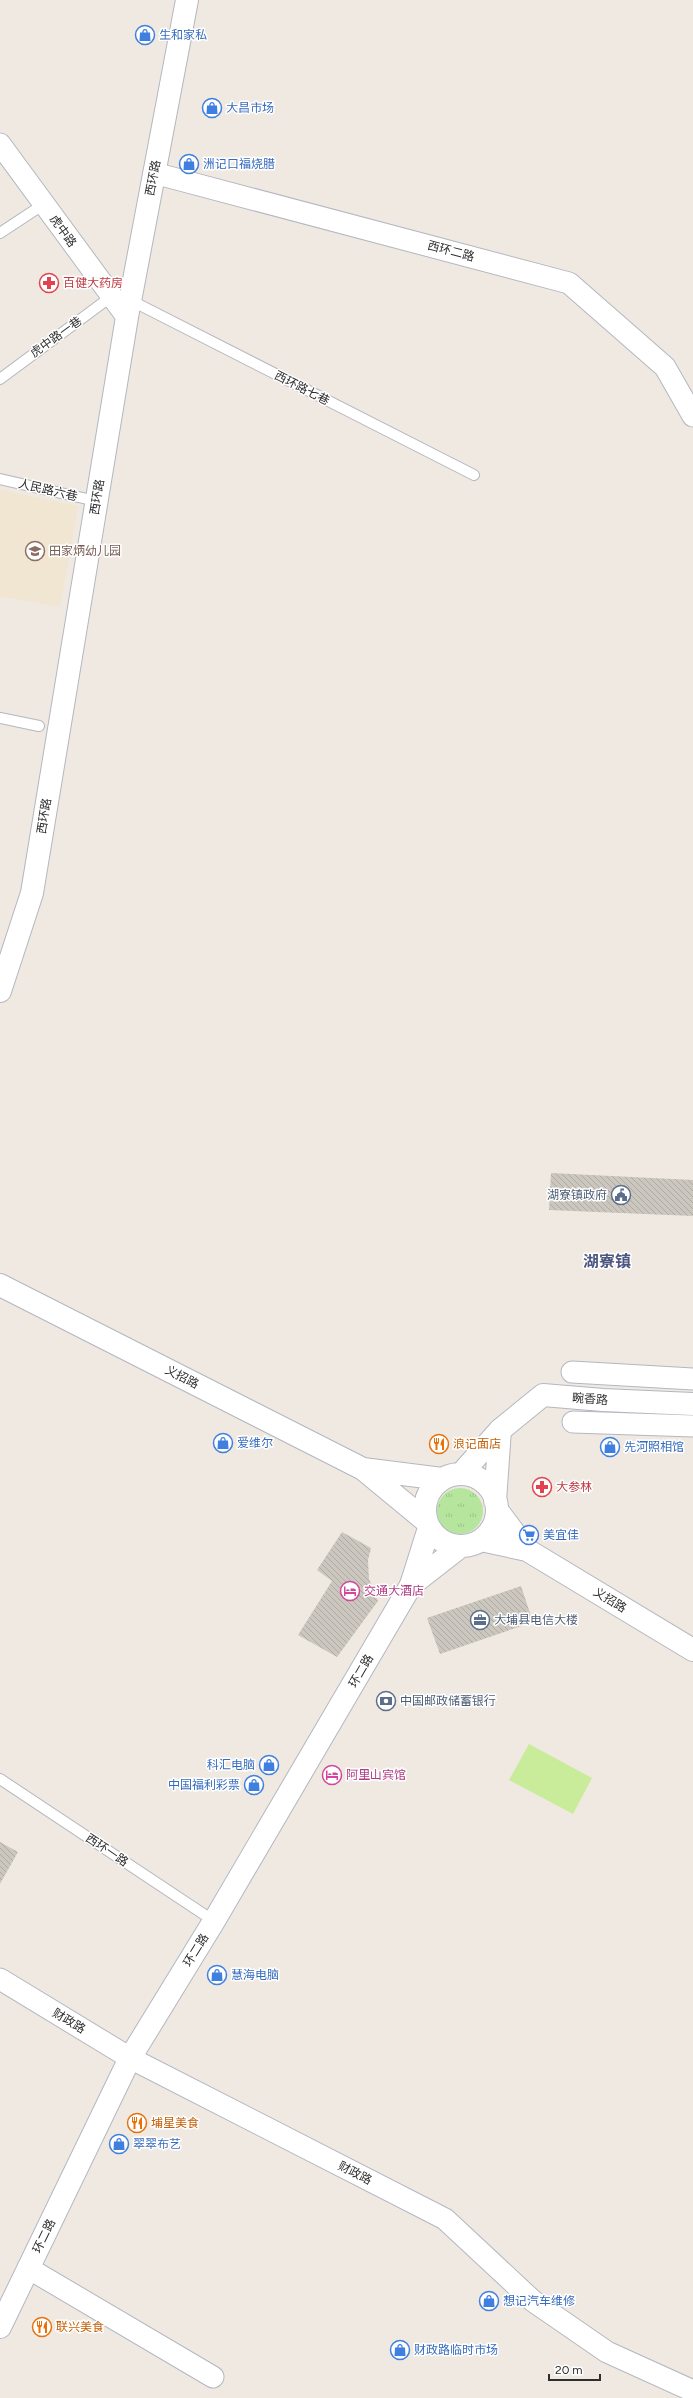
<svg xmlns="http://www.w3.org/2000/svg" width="693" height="2398" font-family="Figtree,'Noto Sans SC',sans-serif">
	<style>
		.education { fill: #f0e6d1 }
		.grass { fill: url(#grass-tufts) }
		.pitch { fill: #c9ec9a }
		.building { fill: url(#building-back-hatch) }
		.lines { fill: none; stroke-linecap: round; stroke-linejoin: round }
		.service-casing { stroke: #b4b7c1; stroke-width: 12 }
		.minor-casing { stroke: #b4b7c1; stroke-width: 23 }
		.tertiary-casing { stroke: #b4b7c1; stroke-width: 24 }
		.secondary-casing { stroke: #b4b7c1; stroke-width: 24 }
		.service { stroke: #fff; stroke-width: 10 }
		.minor { stroke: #fff; stroke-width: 21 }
		.tertiary { stroke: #fff; stroke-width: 22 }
		.secondary { stroke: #fff; stroke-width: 22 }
		.labels { text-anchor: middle; stroke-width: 3; stroke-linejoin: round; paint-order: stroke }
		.shop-label { font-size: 12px; fill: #366cbe; stroke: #fff; text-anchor: start }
		.street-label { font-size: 12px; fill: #2e2e2e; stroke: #fff }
		.health-label { font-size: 12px; fill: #be3a42; stroke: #fff; text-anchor: start }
		.education-label { font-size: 12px; fill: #785e54; stroke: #fff; text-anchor: start }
		.service-label { font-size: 12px; fill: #4e5e75; stroke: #fff; text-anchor: start }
		.food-label { font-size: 12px; fill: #c56008; stroke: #fff; text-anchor: start }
		.hotel-label { font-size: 12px; fill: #b23c85; stroke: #fff; text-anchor: start }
		.district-label { font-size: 16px; font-weight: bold; fill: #4d5680; stroke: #fff }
	</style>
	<defs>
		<pattern id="grass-tufts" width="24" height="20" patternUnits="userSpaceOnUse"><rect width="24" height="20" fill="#b6e59e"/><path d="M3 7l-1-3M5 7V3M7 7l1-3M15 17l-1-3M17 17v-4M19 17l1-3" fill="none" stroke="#9dc588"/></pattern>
		<pattern id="building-back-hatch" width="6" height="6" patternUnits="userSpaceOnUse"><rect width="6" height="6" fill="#cbc7bf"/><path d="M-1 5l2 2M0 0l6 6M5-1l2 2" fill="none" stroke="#afaba4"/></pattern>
	</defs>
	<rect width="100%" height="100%" fill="#efe9e1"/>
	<path class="education" d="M0,490L78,506L60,607L0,596Z"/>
	<path class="grass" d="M437 1511a23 23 0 1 1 46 0a23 23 0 1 1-46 0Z"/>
	<path class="pitch" d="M529,1744L592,1778L573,1814L509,1780Z"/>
	<path class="building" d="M551,1173L693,1180V1216L549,1210Z
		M342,1532L371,1548L368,1560L369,1579L378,1601L337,1657L298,1635L332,1581L317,1570Z
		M521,1586L533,1622L440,1654L427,1618Z
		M0,1842L18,1852L0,1884Z"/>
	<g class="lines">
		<defs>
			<path id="service" d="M0,233L44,204
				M130,300L474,475
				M0,379L112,296
				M0,479L96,501
				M0,718L39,726
				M0,1779L214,1921"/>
			<path id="minor" d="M0,144L127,317
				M154,173L569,283L665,367L693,416
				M572,1372L693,1379
				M573,1422L693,1426
				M0,1979L130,2058L445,2219L533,2301L607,2352L693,2391
				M28,2268L213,2377"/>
			<path id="tertiary" d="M0,2327L130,2058L214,1921L411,1585"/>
			<path id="secondary" d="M0,991L32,893L127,317L187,0
				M0,1285L363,1469L426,1521
				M363,1469L442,1479
				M425 1510a36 36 0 1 1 72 0a36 36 0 1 1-72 0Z
				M461,1474L500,1430L543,1395L603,1400L693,1404
				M495,1501L500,1430
				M497,1510L527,1550
				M481,1540L527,1550L693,1650
				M411,1585L461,1546
				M411,1585L429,1528"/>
		</defs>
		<use href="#service" class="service-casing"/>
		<use href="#minor" class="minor-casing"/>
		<use href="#tertiary" class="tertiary-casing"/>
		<use href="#secondary" class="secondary-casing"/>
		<use href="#service" class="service"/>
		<use href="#minor" class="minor"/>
		<use href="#tertiary" class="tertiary"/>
		<use href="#secondary" class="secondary"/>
	</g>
	<defs>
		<symbol id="shop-ring" viewBox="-11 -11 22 22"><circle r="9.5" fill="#fff" stroke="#3f7fe0" stroke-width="1.5"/><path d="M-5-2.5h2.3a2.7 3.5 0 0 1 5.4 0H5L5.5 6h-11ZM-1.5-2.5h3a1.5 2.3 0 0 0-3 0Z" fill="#3f7fe0"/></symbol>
		<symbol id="pharmacy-ring" viewBox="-11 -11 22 22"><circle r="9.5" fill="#fff" stroke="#e0444e" stroke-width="1.5"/><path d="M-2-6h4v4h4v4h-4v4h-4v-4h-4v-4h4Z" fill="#e0444e"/></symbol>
		<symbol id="school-ring" viewBox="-11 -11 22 22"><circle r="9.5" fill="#fff" stroke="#8d6e63" stroke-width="1.5"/><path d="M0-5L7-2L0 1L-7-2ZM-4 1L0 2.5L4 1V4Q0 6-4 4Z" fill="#8d6e63"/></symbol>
		<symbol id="civic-ring" viewBox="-11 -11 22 22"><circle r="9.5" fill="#fff" stroke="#5c6f8a" stroke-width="1.5"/><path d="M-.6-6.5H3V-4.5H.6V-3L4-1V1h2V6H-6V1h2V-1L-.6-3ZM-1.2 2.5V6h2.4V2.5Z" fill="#5c6f8a"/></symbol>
		<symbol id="restaurant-ring" viewBox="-11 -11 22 22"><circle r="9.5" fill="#fff" stroke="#e8710a" stroke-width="1.5"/><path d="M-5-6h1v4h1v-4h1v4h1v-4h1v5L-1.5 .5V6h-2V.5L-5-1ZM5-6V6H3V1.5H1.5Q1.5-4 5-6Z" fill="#e8710a"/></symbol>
		<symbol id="supermarket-ring" viewBox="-11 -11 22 22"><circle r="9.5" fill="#fff" stroke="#3f7fe0" stroke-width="1.5"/><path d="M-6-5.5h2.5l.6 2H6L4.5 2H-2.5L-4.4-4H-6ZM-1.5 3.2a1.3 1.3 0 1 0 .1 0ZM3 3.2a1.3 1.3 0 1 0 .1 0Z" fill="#3f7fe0"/></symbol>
		<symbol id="hotel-ring" viewBox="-11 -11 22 22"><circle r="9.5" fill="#fff" stroke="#d1479c" stroke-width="1.5"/><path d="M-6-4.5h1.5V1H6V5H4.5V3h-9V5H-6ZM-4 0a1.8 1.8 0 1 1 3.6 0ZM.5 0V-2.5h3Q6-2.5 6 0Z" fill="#d1479c"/></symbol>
		<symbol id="office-ring" viewBox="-11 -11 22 22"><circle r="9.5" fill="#fff" stroke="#5c6f8a" stroke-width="1.5"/><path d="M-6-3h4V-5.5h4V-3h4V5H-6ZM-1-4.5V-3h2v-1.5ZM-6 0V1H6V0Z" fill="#5c6f8a"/></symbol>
		<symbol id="bank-ring" viewBox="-11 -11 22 22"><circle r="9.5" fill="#fff" stroke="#5c6f8a" stroke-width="1.5"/><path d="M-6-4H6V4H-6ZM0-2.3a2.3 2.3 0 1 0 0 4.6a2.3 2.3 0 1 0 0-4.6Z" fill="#5c6f8a"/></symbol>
	</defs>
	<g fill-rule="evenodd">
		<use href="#shop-ring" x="134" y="24" width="22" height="22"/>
		<use href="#shop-ring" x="201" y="97" width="22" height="22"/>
		<use href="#shop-ring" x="178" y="153" width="22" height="22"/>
		<use href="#pharmacy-ring" x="38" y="272" width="22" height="22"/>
		<use href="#school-ring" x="24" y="540" width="22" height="22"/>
		<use href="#civic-ring" x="610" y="1184" width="22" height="22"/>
		<use href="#shop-ring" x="212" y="1432" width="22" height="22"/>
		<use href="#restaurant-ring" x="428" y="1433" width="22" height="22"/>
		<use href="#shop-ring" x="599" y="1436" width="22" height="22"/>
		<use href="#pharmacy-ring" x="531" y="1476" width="22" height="22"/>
		<use href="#supermarket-ring" x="518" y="1524" width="22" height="22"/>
		<use href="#hotel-ring" x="339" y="1580" width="22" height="22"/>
		<use href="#office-ring" x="469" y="1609" width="22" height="22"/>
		<use href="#bank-ring" x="375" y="1690" width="22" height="22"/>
		<use href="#shop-ring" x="258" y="1754" width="22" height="22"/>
		<use href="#hotel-ring" x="321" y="1764" width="22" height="22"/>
		<use href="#shop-ring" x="243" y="1774" width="22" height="22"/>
		<use href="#shop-ring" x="206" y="1964" width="22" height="22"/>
		<use href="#restaurant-ring" x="126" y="2112" width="22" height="22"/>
		<use href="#shop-ring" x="108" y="2133" width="22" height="22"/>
		<use href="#shop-ring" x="478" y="2290" width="22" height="22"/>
		<use href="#restaurant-ring" x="31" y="2316" width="22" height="22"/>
		<use href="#shop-ring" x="389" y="2339" width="22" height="22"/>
	</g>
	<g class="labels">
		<g class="shop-label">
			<text x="159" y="39">生和家私</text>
			<text x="226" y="112">大昌市场</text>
			<text x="203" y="168">洲记口福烧腊</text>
			<text x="237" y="1447">爱维尔</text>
			<text x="624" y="1451">先河照相馆</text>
			<text x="543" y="1539">美宜佳</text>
			<text x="255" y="1769" text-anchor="end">科汇电脑</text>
			<text x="240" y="1789" text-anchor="end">中国福利彩票</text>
			<text x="231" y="1979">慧海电脑</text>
			<text x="133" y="2148">翠翠布艺</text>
			<text x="503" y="2305">想记汽车维修</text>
			<text x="414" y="2354">财政路临时市场</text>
		</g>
		<g class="street-label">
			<text transform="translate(153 178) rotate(-79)" y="4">西环路</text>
			<text transform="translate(63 231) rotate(54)" y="4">虎中路</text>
			<text transform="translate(451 251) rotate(15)" y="4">西环二路</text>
			<text transform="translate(56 337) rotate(-36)" y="4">虎中路一巷</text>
			<text transform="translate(302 388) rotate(27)" y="4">西环路七巷</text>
			<text transform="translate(48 490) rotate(13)" y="4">人民路六巷</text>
			<text transform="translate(97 497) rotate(-81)" y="4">西环路</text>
			<text transform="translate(44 816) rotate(-81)" y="4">西环路</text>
			<text transform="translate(182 1377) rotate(27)" y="4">义招路</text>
			<text transform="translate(590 1399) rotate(4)" y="4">畹香路</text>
			<text transform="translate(610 1600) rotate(31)" y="4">义招路</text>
			<text transform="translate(361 1671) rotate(-60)" y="4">环二路</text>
			<text transform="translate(107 1850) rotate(34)" y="4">西环一路</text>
			<text transform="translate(196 1950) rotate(-58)" y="4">环二路</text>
			<text transform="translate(69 2021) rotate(31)" y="4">财政路</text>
			<text transform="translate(355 2173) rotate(27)" y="4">财政路</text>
			<text transform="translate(44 2236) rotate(-64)" y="4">环二路</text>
		</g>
		<g class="health-label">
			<text x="63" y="287">百健大药房</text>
			<text x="556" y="1491">大参林</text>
		</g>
		<g class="education-label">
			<text x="49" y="555">田家炳幼儿园</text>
		</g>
		<g class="service-label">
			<text x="607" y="1199" text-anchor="end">湖寮镇政府</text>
			<text x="494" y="1624">大埔县电信大楼</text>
			<text x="400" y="1705">中国邮政储蓄银行</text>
		</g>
		<g class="food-label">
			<text x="453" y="1448">浪记面店</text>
			<text x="151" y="2127">埔星美食</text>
			<text x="56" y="2331">联兴美食</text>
		</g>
		<g class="hotel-label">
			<text x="364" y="1595">交通大酒店</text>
			<text x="346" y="1779">阿里山宾馆</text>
		</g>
		<g class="district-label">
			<text x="607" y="1267">湖寮镇</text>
		</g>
	</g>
	<path d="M549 2374v6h51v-6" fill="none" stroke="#2e2e2e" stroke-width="2"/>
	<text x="555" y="2374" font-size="12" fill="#2e2e2e" stroke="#ffffff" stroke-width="3" paint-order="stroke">20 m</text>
</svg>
